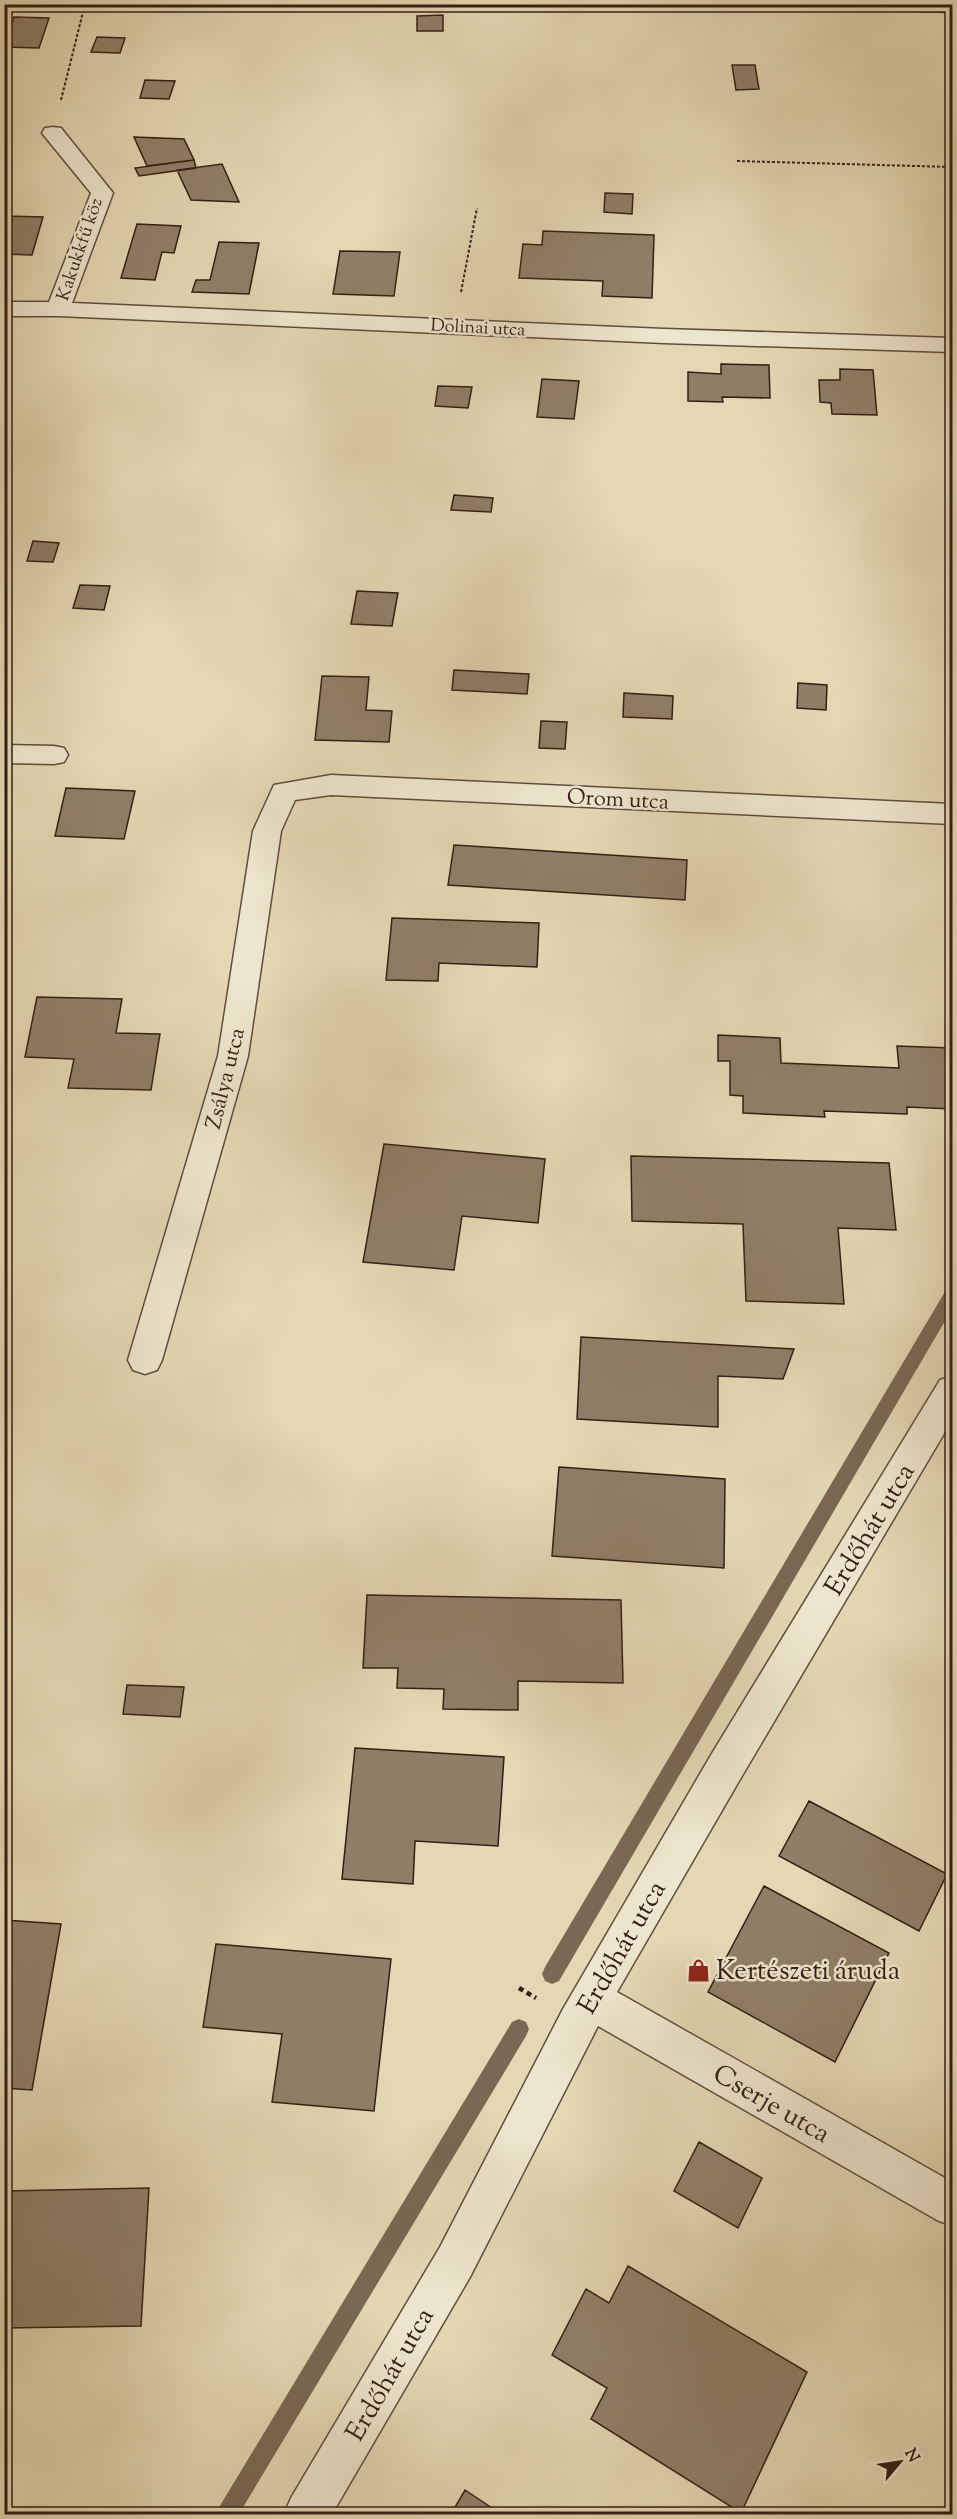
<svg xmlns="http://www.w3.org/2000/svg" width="957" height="2519" font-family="'Sorts Mill Goudy',serif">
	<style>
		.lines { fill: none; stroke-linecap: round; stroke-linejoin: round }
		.stream { fill: #796854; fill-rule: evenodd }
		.building { fill: #8f7f68; stroke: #331f16; stroke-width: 1.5 }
		.minor-casing { stroke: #5f4d3e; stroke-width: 3 }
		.path-far1 { stroke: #331f16; stroke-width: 2; stroke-dasharray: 3 2; stroke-linecap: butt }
		.path { stroke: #331f16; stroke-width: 4.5; stroke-dasharray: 5 4; stroke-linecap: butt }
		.minor { fill: #ede6ce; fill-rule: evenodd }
		.labels { text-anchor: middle; stroke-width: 5; stroke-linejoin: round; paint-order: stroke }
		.far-street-label { font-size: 18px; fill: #331f16; stroke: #ede6ce }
		.street-label { font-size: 22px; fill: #331f16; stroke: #ede6ce }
		.near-street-label { font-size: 27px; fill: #331f16; stroke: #ede6ce }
		.near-poi-label { font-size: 27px; fill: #331f16; stroke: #ede6ce; text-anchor: start }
	</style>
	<rect width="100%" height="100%" fill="#e4d8b4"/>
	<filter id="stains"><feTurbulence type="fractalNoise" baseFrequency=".00333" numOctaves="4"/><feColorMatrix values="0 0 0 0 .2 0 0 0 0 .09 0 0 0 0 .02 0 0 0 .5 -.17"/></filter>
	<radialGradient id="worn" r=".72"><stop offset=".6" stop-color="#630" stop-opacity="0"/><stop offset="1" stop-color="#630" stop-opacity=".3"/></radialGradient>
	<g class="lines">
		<path class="stream" d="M952,1288V1309L559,1981L552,1984L545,1981L542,1974L545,1967L946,1290Z
			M519,2019L526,2022L529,2029L526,2036L239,2514H215L512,2022Z"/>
	</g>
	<path class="building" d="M443,15V31H417V16Z
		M14,17L49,18L39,48L4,47Z
		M97,37L125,38L120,53L91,52Z
		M732,65H755L759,89L736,90Z
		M145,80L175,81L169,99L140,98Z
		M134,137L184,139L194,160L147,166Z
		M194,160L196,168L139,176L135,168Z
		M222,164L239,202L191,200L177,170Z
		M605,193L633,194L632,214L604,212Z
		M4,216L43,217L32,255L4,254Z
		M137,224L181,226L174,253L162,252L155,280L121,278Z
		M543,231L654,235L652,298L602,296L603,281L519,278L523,244L542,245Z
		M219,242L259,243L249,294L192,292L196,280H210Z
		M340,251L400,252L394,296L333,294Z
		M721,364L769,365L770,398L722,397L723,402L688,401V372L721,374Z
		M840,369L873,370L877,415L832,414L831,403L820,402L819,380H840Z
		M542,379L579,381L574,419L537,417Z
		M438,386L472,387L468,408L435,406Z
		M454,495L493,498L491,512L451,510Z
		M33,541L59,543L53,562L27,561Z
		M80,585L110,586L104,610L73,608Z
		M357,591L398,593L392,626L351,624Z
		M454,670L529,674L527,694L452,690Z
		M322,676L369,677L366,710L392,711L389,742L315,740Z
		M798,683L827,685L826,710L797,708Z
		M624,693L673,696L672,719L623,717Z
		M541,721L567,722L565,749L539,748Z
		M66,788L135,791L124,839L55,836Z
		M454,845L687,860L685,900L448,885Z
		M392,918L539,923L537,967L439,963L438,981L386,980Z
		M37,997L122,999L116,1033L160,1034L151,1090L68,1088L74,1059L25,1057Z
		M718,1035L780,1038L781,1063L899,1068L897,1046L952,1048V1109L907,1107V1114L824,1111L825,1117L743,1113V1096L730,1095V1061H718Z
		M384,1144L545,1159L538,1223L462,1216L454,1270L363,1262Z
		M631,1156L889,1163L896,1230L838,1228L844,1304L746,1301L743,1224L632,1221Z
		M581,1337L794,1349L783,1379L718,1376V1427L577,1419Z
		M559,1467L725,1479L724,1568L552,1556Z
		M367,1595L621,1600L623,1683L518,1681V1710L443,1709L444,1689L397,1688L398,1668H363Z
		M127,1685L184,1687L180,1717L123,1714Z
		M355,1748L504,1757L498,1846L415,1841L413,1884L342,1879Z
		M809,1801L947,1874L919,1931L779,1856Z
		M764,1886L889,1953L835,2062L708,1992Z
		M4,1920L61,1924L32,2090L4,2088Z
		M216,1944L391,1959L374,2111L272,2102L282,2034L203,2027Z
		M699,2142L762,2178L738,2228L674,2191Z
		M149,2188L141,2326L4,2328V2191Z
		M628,2266L807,2372L741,2513L591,2419L607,2388L552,2355L586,2289L609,2303Z
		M465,2490L501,2514H451Z"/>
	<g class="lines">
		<defs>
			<path id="minor" d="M881,4H952V12L891,10L884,8Z
				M53,127L61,128L113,193L72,303L664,329L952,338V352L664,343L58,316H4V302H49L91,193L42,133L45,128Z
				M4,745L54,746L64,748L68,755L64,762L54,764L4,763Z
				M331,775L952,804V824L331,795L295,800L281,831L248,1056L162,1360L157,1370L145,1374L133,1370L128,1360L218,1056L253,831L274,785Z
				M952,1376V1420L739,1781L617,1992L952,2182V2226L937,2220L598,2026L470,2277L332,2514H284L291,2498L440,2247L563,2009L711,1755L940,1380Z"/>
		</defs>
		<use href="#minor" class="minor-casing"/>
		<path class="path-far1" d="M61,100L85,4
			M737,161L952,167
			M461,292L477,208"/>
		<path class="path" d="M519,1988L536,1998"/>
		<use href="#minor" class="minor"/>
	</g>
	<defs>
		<symbol id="shop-bare" viewBox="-9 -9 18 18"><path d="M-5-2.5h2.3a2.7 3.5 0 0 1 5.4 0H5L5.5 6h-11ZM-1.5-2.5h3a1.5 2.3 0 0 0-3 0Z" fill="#8f2418" stroke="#ede6ce" stroke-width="2.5" paint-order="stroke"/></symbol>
	</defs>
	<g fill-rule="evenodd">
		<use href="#shop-bare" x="682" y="1954" width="33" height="33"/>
	</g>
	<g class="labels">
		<g class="far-street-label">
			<text transform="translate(79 249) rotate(-71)" y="6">Kakukkfű köz</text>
			<text transform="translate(478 327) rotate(3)" y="6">Dolinai utca</text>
		</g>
		<g class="street-label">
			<text transform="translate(618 798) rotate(3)" y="8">Orom utca</text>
			<text transform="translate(224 1078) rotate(-76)" y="8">Zsálya utca</text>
		</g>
		<g class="near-street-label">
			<text transform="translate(869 1529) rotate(-59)" y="9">Erdőhát utca</text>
			<text transform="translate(621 1947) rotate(-60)" y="9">Erdőhát utca</text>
			<text transform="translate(772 2103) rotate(30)" y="9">Cserje utca</text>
			<text transform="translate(389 2374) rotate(-60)" y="9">Erdőhát utca</text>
		</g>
		<g class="near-poi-label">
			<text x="716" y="1979">Kertészeti áruda</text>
		</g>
	</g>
	<rect width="957" height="2519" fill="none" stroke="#e4d8b4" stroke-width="24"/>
	<rect x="6" y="6" width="945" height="2507" fill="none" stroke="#331f16" stroke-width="3"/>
	<rect x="12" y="12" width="933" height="2495" fill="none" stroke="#331f16" stroke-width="1.5"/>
	<g transform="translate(900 2462) rotate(61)" stroke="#ede6ce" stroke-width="4.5" paint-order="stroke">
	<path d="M0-4.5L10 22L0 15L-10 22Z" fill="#331f16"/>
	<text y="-9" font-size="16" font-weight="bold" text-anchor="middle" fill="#331f16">N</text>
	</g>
	<rect width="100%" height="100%" filter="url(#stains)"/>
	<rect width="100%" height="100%" fill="url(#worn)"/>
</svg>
